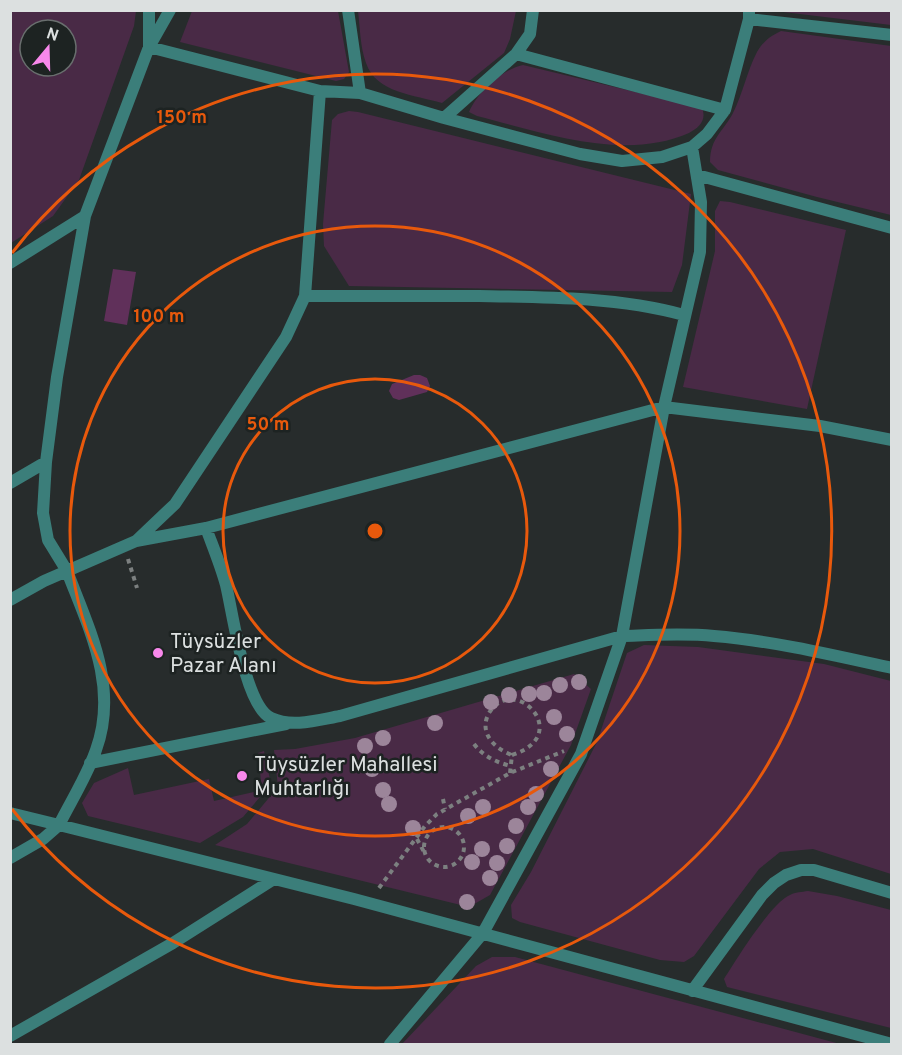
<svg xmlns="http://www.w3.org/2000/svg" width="902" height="1055" font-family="Overpass,sans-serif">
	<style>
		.green { fill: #492a46; fill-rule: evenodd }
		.water { fill: #60305a }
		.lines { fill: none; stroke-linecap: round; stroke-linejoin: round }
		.path { stroke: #7c8080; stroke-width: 4; stroke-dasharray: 4.5 4.5; stroke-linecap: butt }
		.street { stroke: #3b7e7a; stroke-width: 12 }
		.tree { fill: #9c859a }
		.ring { fill: none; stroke: #e8590c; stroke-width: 3 }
		.poi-dot { fill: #f888eb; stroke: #1d2322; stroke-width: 2 }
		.labels { text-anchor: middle; stroke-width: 5; stroke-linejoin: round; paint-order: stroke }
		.poi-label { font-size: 21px; fill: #dce0e0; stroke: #1d2322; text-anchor: start }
		.centre { fill: #e8590c; stroke: #1d2322; stroke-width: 3 }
		.ring-label { font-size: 18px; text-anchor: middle; font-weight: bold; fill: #e8590c; stroke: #1d2322; stroke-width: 5; stroke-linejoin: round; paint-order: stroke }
	</style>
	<rect width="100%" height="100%" fill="#272c2c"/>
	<path class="green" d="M11,10L136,11L134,26L79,180L53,216L11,243ZM30,30H66V66H30Z
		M192,11H338L349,72L344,79L336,81L180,42Z
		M358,11V10L516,11L510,39L504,53L442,103C415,95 376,93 366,63C360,47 360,27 358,11Z
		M775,11H891V25Z
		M781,31L891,46V215L817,197L718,170L710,162C710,138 723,132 733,113C743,93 747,71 757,52C763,42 770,36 781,31Z
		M523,65L702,108C707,120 699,128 689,133C624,162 541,132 477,116L469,112C478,92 501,70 523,65Z
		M349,111L358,112L691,194L682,265L672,292L349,286L324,246L323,224L332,120L338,114Z
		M720,201L730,202L846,230L807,409L683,387L715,251V211Z
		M644,645L698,647L824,664L891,681V874L813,849L780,852L759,869L694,956L684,962L660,960L520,922L512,918L511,905L531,872L597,742L627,653Z
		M574,674L591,689L571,745L490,895L469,907L215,845L247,824L278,787L274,750L295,749L355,738Z
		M264,751L271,784L243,817L200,843L88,816L82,803L94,783L128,768L134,795L209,779L214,801L262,790L258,753Z
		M808,891L837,896L891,910V1028L727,987L724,979C736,960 771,903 790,895C795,892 802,892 808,891Z
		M492,957H515L840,1044H402L476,966Z"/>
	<path class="water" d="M113,269L136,272L127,325L104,321Z
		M414,375H420L427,378L430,386L427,392L399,400L393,398L389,391L392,384Z"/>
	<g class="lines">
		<path class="path" d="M128,559L137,588
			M474,744C484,757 496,762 511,766
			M510,773L512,755C575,735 514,672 489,713C478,733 495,749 512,755
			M443,799L445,809
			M424 847a20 20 0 1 1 40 0a20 20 0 1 1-40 0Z
			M417,839L424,852
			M379,888L425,826L437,814L510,773L564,751"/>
		<path class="street" d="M149,10V47L320,91
			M170,10L149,47L85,216L57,377L46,462L43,513L48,540L67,571L136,541L175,504L286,337L305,296L320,91L360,93L444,118L580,154L622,161L662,157L692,147L707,134L725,110
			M348,10L360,93
			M749,19L892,35
			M516,54L530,34L533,10
			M444,118L516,54L725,110L749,19V10
			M692,147L701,202L700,252L664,407L622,636C653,635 683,633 714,636C774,641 833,655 892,668
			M697,175L892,228
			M10,263L85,216
			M305,296C363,296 421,296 479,296C547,297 618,297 684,315
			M10,483L46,462
			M206,528C213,547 221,566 226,585C233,614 245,706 271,718C292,728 318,720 340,716L622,636L581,754L483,933L390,1044
			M136,541L206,528L664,407L820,426L892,440
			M10,600L44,581L67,571C89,629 119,687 96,750C87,776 71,801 59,825L354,899L892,1044
			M90,763L286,724
			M10,813L59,825L43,839L10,858
			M692,991L762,895L774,883L786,875L801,870H814L892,893
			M10,1036L173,943L274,879"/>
	</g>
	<g class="tree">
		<circle cx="579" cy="682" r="8"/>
		<circle cx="560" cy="685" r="8"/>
		<circle cx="544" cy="693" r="8"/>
		<circle cx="529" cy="694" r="8"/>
		<circle cx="509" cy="695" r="8"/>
		<circle cx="491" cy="702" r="8"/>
		<circle cx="554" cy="717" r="8"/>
		<circle cx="435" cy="723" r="8"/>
		<circle cx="567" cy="734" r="8"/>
		<circle cx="383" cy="738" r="8"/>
		<circle cx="365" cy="746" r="8"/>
		<circle cx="372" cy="769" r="8"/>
		<circle cx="551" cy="769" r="8"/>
		<circle cx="383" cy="790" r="8"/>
		<circle cx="536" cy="794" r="8"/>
		<circle cx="389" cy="804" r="8"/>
		<circle cx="483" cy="807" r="8"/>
		<circle cx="528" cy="807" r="8"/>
		<circle cx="468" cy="816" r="8"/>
		<circle cx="516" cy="826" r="8"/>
		<circle cx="413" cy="828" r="8"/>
		<circle cx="507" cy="846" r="8"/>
		<circle cx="482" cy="849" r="8"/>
		<circle cx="472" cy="862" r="8"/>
		<circle cx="497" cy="863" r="8"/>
		<circle cx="490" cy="878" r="8"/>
		<circle cx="467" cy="902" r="8"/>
	</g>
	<g class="ring">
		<circle cx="375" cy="531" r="152"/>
		<circle cx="375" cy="531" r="305"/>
		<path d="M12 253A457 457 0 1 1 12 809"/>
	</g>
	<g class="poi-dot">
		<circle cx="158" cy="653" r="6"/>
		<circle cx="242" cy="776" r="6"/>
	</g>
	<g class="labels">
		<g class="poi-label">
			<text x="170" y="648">Tüysüzler<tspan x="170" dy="24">Pazar Alanı</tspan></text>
			<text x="254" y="771">Tüysüzler Mahallesi<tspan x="254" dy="24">Muhtarlığı</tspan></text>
		</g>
	</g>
	<circle cx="375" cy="531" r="9" class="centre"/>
	<g class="ring-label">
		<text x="182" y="123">150 m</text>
		<text x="159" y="322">100 m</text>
		<text x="268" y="430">50 m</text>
	</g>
	<rect width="902" height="1055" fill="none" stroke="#dce0e0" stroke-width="24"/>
	<g transform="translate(48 48) rotate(19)"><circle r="28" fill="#1d2322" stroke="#696f6e" stroke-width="1.5"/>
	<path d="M0-4.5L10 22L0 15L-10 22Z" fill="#f888eb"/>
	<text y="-9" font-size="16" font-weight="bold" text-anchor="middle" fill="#dce0e0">N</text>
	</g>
</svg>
